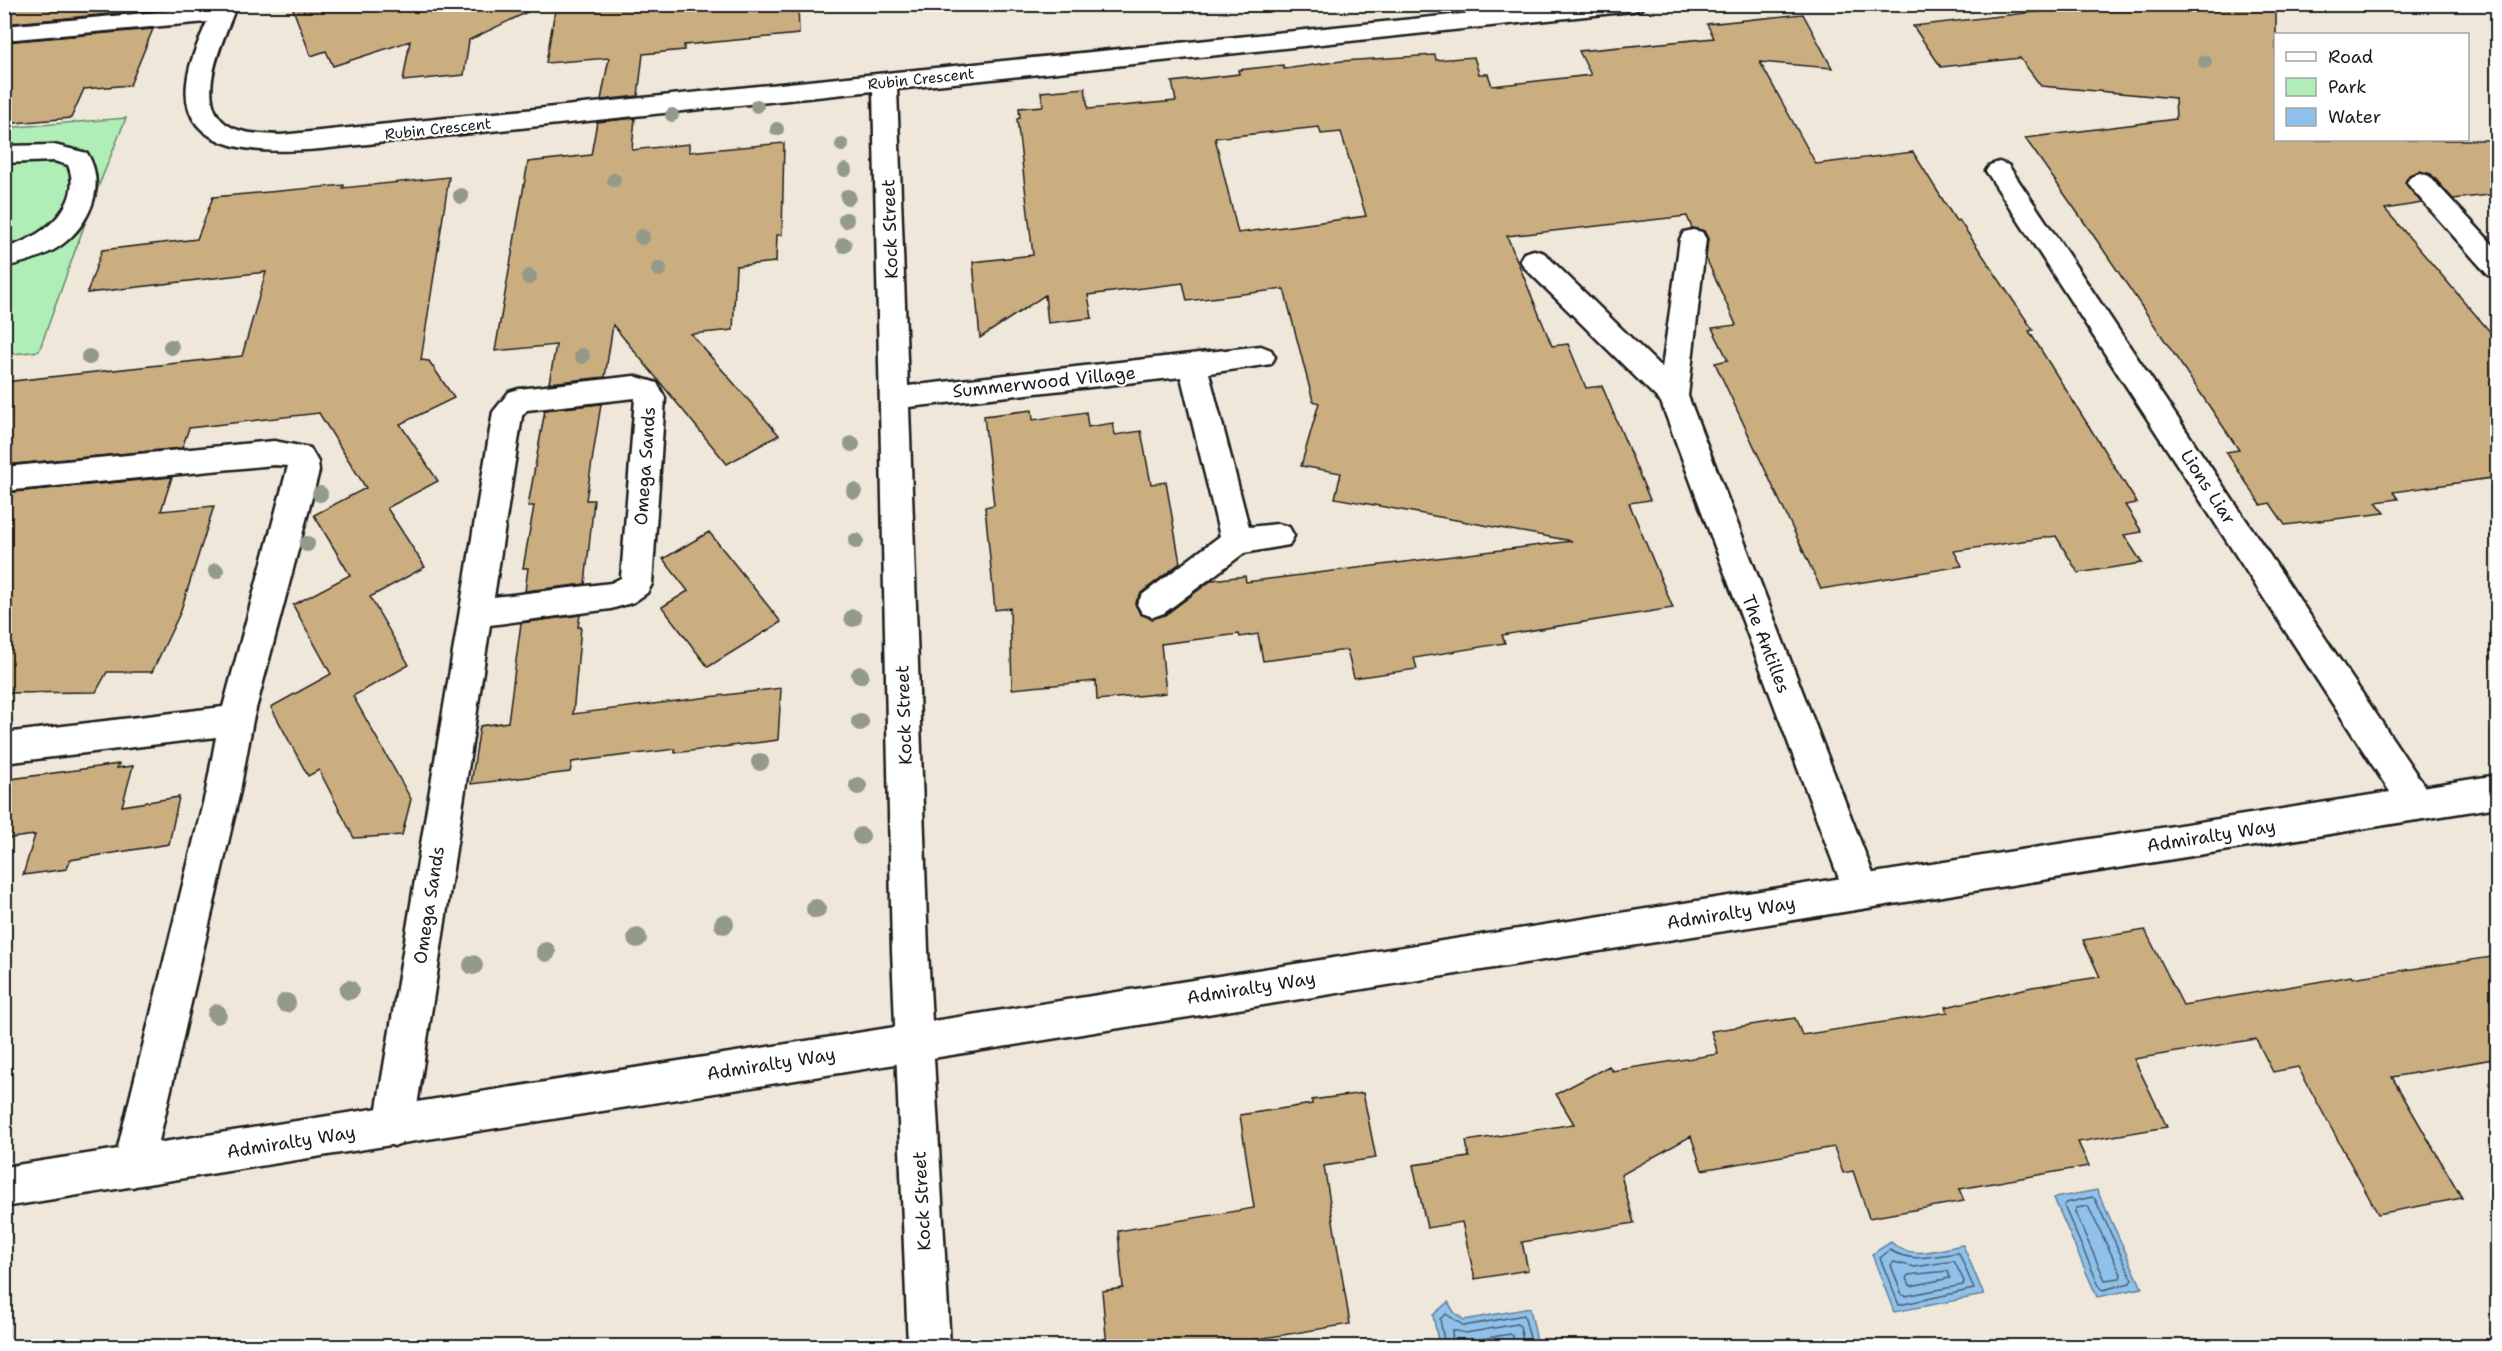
<svg xmlns="http://www.w3.org/2000/svg" width="2502" height="1351" font-family="'Shantell Sans',sans-serif">
	<style>
		.green { fill: #afefb7; stroke: #66866a; stroke-width: 1.5 }
		.water { fill: #8fc1eb; stroke: #617f98; stroke-width: 1.5 }
		.lines { fill: none; stroke-linecap: round; stroke-linejoin: round }
		.shore { stroke: #4a5e6f; stroke-width: 1.5 }
		.building { fill: #cbae80; stroke: #1c1c1c; stroke-width: 1.5; fill-rule: evenodd }
		.minor-casing { stroke: #1c1c1c; stroke-width: 5 }
		.secondary-casing { stroke: #1c1c1c; stroke-width: 5 }
		.minor { fill: #fff; fill-rule: evenodd }
		.secondary { fill: #fff; fill-rule: evenodd }
		.tree { fill: #939a8a }
		.labels { text-anchor: middle; stroke-width: 4.5; stroke-linejoin: round; paint-order: stroke }
		.far-street-label { font-size: 15px; fill: #1c1c1c; stroke: #fff }
		.street-label { font-size: 18px; fill: #1c1c1c; stroke: #fff }
	</style>
	<rect width="100%" height="100%" fill="#efe7d9"/>
	<filter id="ink" filterUnits="userSpaceOnUse"><feTurbulence type="fractalNoise" baseFrequency=".0167" numOctaves="2"/><feDisplacementMap in="SourceGraphic" scale="12" xChannelSelector="R" yChannelSelector="G"/><feConvolveMatrix kernelMatrix="1 2 1 2 8 2 1 2 1" color-interpolation-filters="sRGB"/></filter>
	<g filter="url(#ink)">
		<path class="green" d="M126,118L97,190L39,351L5,355V128Z"/>
		<path class="water" d="M2097,1190L2142,1288L2097,1297L2054,1198Z
			M1891,1242C1910,1261 1939,1249 1963,1245L1984,1295L1894,1312L1872,1254Z
			M1448,1302L1454,1312L1464,1320L1530,1308L1538,1346H1439L1433,1315Z"/>
		<g class="lines">
			<path class="shore" d="M2092,1197L2095,1199L2132,1279L2130,1283L2103,1290L2100,1288L2064,1206L2066,1203Z
				M2088,1206L2121,1274L2120,1278L2105,1280L2075,1212L2076,1208Z
				M1890,1250C1912,1264 1935,1255 1959,1253L1974,1289L1899,1305L1880,1258Z
				M1954,1261L1964,1281L1963,1285L1905,1296L1902,1295L1891,1265L1894,1262L1915,1267Z
				M1948,1271L1950,1278L1911,1286L1906,1279L1908,1275Z
				M1445,1346L1440,1319L1446,1314L1464,1326L1524,1315L1532,1346
				M1453,1346L1452,1330L1466,1333L1517,1324L1520,1326L1524,1346
				M1462,1346L1464,1342L1510,1334L1513,1336L1515,1346"/>
		</g>
		<path class="building" d="M4,4H164L162,9L4,24Z
			M291,4H544L469,40L464,75L403,81L410,41L333,66L326,51L311,56Z
			M556,4H798L799,34L684,45V50L643,54L638,96L601,100L609,58L546,63Z
			M2105,4H2276V140H2498V194L2453,199L2431,174L2419,171L2409,175L2405,183L2422,203L2385,209L2498,341V477L2393,492L2398,499L2376,502L2385,513L2285,525L2270,503L2261,505L2226,452L2239,450L2098,242L2025,138L2176,119L2175,98L2041,86L2020,58L1941,67L1913,26Z
			M1803,14L1832,68L1760,62L1816,164L1913,152L1956,221L1959,220L2033,330L2029,331L2137,503L2125,505L2142,532L2124,535L2142,563L2078,573L2056,536L1954,551L1962,566L1821,589L1715,363L1728,360L1712,328L1736,325L1706,258L1708,239L1704,231L1692,228L1687,216L1507,236L1552,346L1568,344L1586,388L1602,386L1650,500L1629,503L1673,608L1502,635L1505,643L1414,658L1417,669L1354,678L1347,650L1263,661L1258,634L1240,637L1239,634L1161,644L1166,693L1097,700L1096,681L1012,689L1010,608L995,610L985,507L994,505L984,416L1032,410L1033,420L1086,412L1088,427L1113,423L1115,435L1141,431L1151,484L1166,482L1180,563L1141,593L1135,603L1140,614L1152,619L1165,615L1212,580L1245,576L1246,582L1572,541L1335,498L1341,473L1301,466L1319,403L1313,401L1284,289L1187,301L1183,283L1088,295L1092,318L1048,323L1045,295L980,338L973,262L1033,255L1017,119L1020,118L1019,108L1043,106L1041,92L1085,88L1088,109L1176,101L1172,82L1239,74L1238,70L1283,65L1284,69L1342,61L1435,55L1436,60L1474,57L1479,74H1488L1492,86L1591,75L1579,51L1714,38L1707,24ZM1319,127L1321,134L1341,132L1366,216L1238,233L1215,138Z
			M153,29L130,85L84,89L71,118L4,124V42Z
			M635,118L632,150L689,144V152L784,143L782,235H777L776,262L736,266L733,330L691,334L779,435L727,464L613,325L605,377L549,383L556,345L495,351L528,162L591,155L597,122Z
			M449,177L421,360L429,361L454,398L400,424L438,481L387,508L425,567L370,597L409,665L353,696L411,799L402,835L354,838L319,770L308,776L271,707L331,674L293,605L350,575L314,515L366,488L319,413L189,428L182,448L4,465V382L242,356L266,272L87,293L102,250L197,239L213,197L344,185L343,188Z
			M601,404L586,500H594L585,584L525,591L528,568H523L534,506H528L545,410Z
			M172,477L161,511L214,506L180,613L152,672H107L96,692L4,693V493Z
			M709,532L781,622L708,667L662,607L688,591L663,559Z
			M580,615L578,627H581L573,714L781,688L778,740L675,753V749L572,762L570,772L471,784L480,726L508,722L521,623Z
			M119,764L117,768L133,766L122,806L179,797L169,844L70,860L67,869L23,875L35,835L4,839V780Z
			M2145,930L2183,1005L2351,976L2352,978L2498,956V1058L2392,1077L2462,1198L2378,1214L2298,1067L2273,1072L2256,1039L2134,1059L2167,1127L2078,1142L2089,1166L1959,1189L1964,1201L1869,1218L1853,1171L1843,1173L1834,1147L1702,1170L1691,1136L1621,1175L1634,1223L1522,1242L1528,1270L1475,1279L1462,1222L1427,1228L1413,1165L1469,1157L1466,1141L1574,1124L1556,1094L1609,1066L1612,1071L1718,1054L1711,1031L1795,1018L1802,1035L1948,1012L1946,1007L2032,987L2100,977L2083,940Z
			M1363,1093L1376,1158L1324,1166L1350,1324L1209,1347H1107L1102,1291L1123,1288L1118,1231L1254,1208L1240,1115L1312,1104V1100Z"/>
		<g class="lines">
			<defs>
				<path id="minor" d="M213,4H237C225,37 189,105 231,127C246,135 265,134 281,135L1559,4H1644L1641,9L1633,11L897,89L908,386L1261,346L1271,350L1275,357L1271,364L1209,373L1249,527L1278,524L1289,527L1294,536L1289,545L1244,553L1164,613L1153,617L1142,613L1137,604L1142,595L1220,536L1181,377L909,407L928,950L950,1346H908L892,950L873,91L320,149C270,153 179,157 187,83C189,62 199,41 207,22L4,40V26L212,7Z
					M54,145L87,153C108,187 88,228 57,248C41,258 22,263 4,267V248C39,240 85,206 68,165L54,161L4,163V146Z
					M1999,162L2008,165L2429,793L2434,804L2429,815L2417,820L2405,815L1990,177L1986,171L1990,165Z
					M2420,173L2429,176L2498,250V277L2488,275L2411,188L2407,182L2411,176Z
					M1693,230L1702,232L1706,239L1688,396L1880,892L1875,904L1862,909L1849,904L1844,892L1661,402L1524,267L1520,260L1524,253L1534,250L1544,253L1662,368L1680,239L1684,232Z
					M634,376L657,383L665,398L652,584L647,593L634,602L611,609L490,625L414,1126L408,1140L394,1146L380,1140L374,1126L493,412L509,392L519,389ZM635,398L621,578L611,583L494,597L522,416L527,410Z
					M274,441L310,448L318,462L319,471L253,720L240,791L153,1167L147,1181L133,1187L119,1181L113,1167L206,791L216,737L4,763V733L223,707L288,466L274,465L4,491V467Z"/>
				<path id="secondary" d="M2498,775V807L4,1207V1167Z"/>
			</defs>
			<use href="#minor" class="minor-casing"/>
			<use href="#secondary" class="secondary-casing"/>
			<use href="#minor" class="minor"/>
			<use href="#secondary" class="secondary"/>
		</g>
		<g class="tree">
			<circle cx="2205" cy="62" r="7"/>
			<circle cx="757" cy="106" r="7"/>
			<circle cx="672" cy="115" r="7"/>
			<circle cx="777" cy="129" r="7"/>
			<circle cx="842" cy="145" r="7"/>
			<circle cx="845" cy="170" r="7"/>
			<circle cx="614" cy="180" r="7"/>
			<circle cx="461" cy="196" r="8"/>
			<circle cx="848" cy="197" r="8"/>
			<circle cx="846" cy="220" r="8"/>
			<circle cx="642" cy="237" r="8"/>
			<circle cx="844" cy="245" r="8"/>
			<circle cx="659" cy="269" r="8"/>
			<circle cx="529" cy="277" r="8"/>
			<circle cx="171" cy="347" r="8"/>
			<circle cx="582" cy="356" r="8"/>
			<circle cx="89" cy="357" r="8"/>
			<circle cx="852" cy="444" r="8"/>
			<circle cx="854" cy="491" r="8"/>
			<circle cx="320" cy="494" r="8"/>
			<circle cx="856" cy="541" r="8"/>
			<circle cx="307" cy="544" r="8"/>
			<circle cx="216" cy="571" r="8"/>
			<circle cx="853" cy="618" r="9"/>
			<circle cx="860" cy="675" r="9"/>
			<circle cx="860" cy="722" r="9"/>
			<circle cx="760" cy="762" r="9"/>
			<circle cx="858" cy="786" r="9"/>
			<circle cx="861" cy="836" r="9"/>
			<circle cx="816" cy="909" r="10"/>
			<circle cx="724" cy="924" r="10"/>
			<circle cx="637" cy="938" r="10"/>
			<circle cx="546" cy="952" r="10"/>
			<circle cx="473" cy="965" r="10"/>
			<circle cx="349" cy="990" r="10"/>
			<circle cx="286" cy="1003" r="10"/>
			<circle cx="217" cy="1014" r="10"/>
		</g>
	</g>
	<g class="labels">
		<g class="far-street-label">
			<text transform="translate(921 79) rotate(-6)" y="5">Rubin Crescent</text>
			<text transform="translate(438 129) rotate(-6)" y="5">Rubin Crescent</text>
		</g>
		<g class="street-label">
			<text transform="translate(890 229) rotate(-92)" y="6">Kock Street</text>
			<text transform="translate(1044 382) rotate(-6)" y="6">Summerwood Village</text>
			<text transform="translate(645 466) rotate(-86)" y="6">Omega Sands</text>
			<text transform="translate(2208 487) rotate(57)" y="6">Lions Liar</text>
			<text transform="translate(1766 644) rotate(69)" y="6">The Antilles</text>
			<text transform="translate(904 715) rotate(-92)" y="6">Kock Street</text>
			<text transform="translate(2211 836) rotate(-9)" y="6">Admiralty Way</text>
			<text transform="translate(429 905) rotate(-81)" y="6">Omega Sands</text>
			<text transform="translate(1731 913) rotate(-9)" y="6">Admiralty Way</text>
			<text transform="translate(1251 988) rotate(-9)" y="6">Admiralty Way</text>
			<text transform="translate(771 1064) rotate(-9)" y="6">Admiralty Way</text>
			<text transform="translate(291 1142) rotate(-9)" y="6">Admiralty Way</text>
			<text transform="translate(922 1201) rotate(-93)" y="6">Kock Street</text>
		</g>
	</g>
	<rect width="2502" height="1351" fill="none" stroke="#fff" stroke-width="24"/>
	<rect x="12" y="12" width="2478" height="1327" fill="none" stroke="#1c1c1c" stroke-width="2" filter="url(#ink)"/>
	<rect x="2274" y="33" width="195" height="108" fill="#ffffff" stroke="#a4a4a4" stroke-width="1.5"/>
	<rect x="2286" y="52" width="30" height="9" fill="#ffffff" stroke="#a4a4a4" stroke-width="1.5"/>
	<text x="2328" y="63" font-size="18" fill="#1c1c1c">Road</text>
	<rect x="2286" y="78" width="30" height="18" fill="#afefb7" stroke="#a4a4a4" stroke-width="1.5"/>
	<text x="2328" y="93" font-size="18" fill="#1c1c1c">Park</text>
	<rect x="2286" y="108" width="30" height="18" fill="#8fc1eb" stroke="#a4a4a4" stroke-width="1.5"/>
	<text x="2328" y="123" font-size="18" fill="#1c1c1c">Water</text>
</svg>
